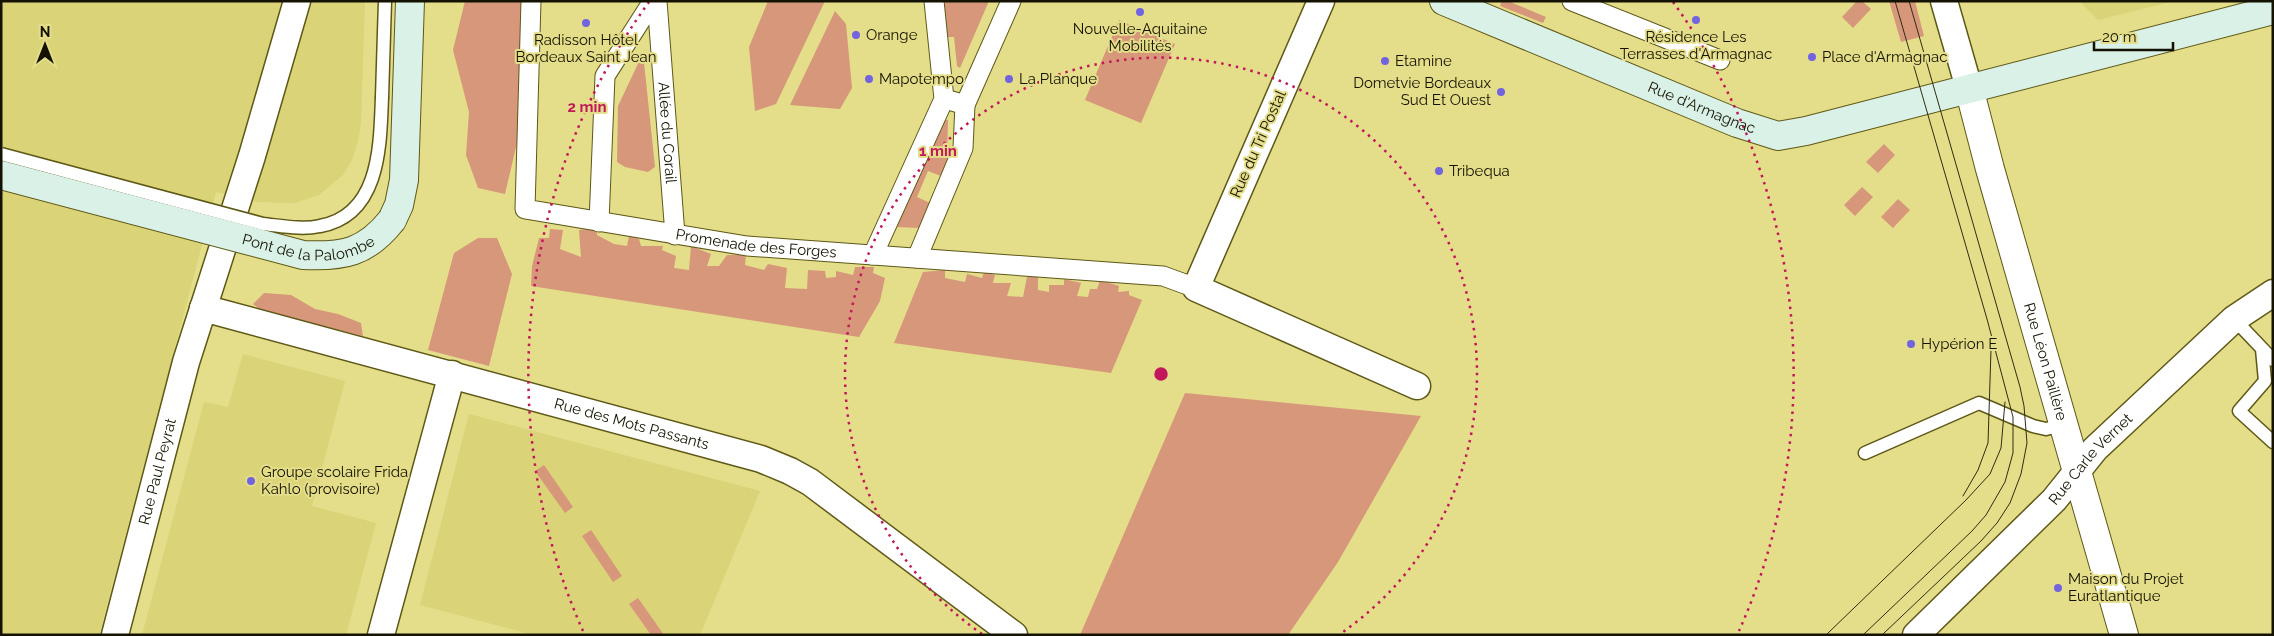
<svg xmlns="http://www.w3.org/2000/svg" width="2274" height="636" font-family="Raleway,sans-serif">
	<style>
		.built { fill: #dad377 }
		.green { fill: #d7977a }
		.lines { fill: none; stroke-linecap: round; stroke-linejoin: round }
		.service-casing { stroke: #5e5817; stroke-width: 15 }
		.pedestrian-casing { stroke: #5e5817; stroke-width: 21 }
		.minor-casing { stroke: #5e5817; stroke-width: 29 }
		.tertiary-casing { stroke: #5e5817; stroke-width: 30 }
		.secondary-casing { stroke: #5e5817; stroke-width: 30 }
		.service { stroke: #fff; stroke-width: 12 }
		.pedestrian { stroke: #fff; stroke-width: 19 }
		.minor { stroke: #fff; stroke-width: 26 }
		.tertiary { stroke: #fff; stroke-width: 28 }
		.secondary { stroke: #d9f1e6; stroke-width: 28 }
		.tram { stroke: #302d12; stroke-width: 1 }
		.service-bridge-casing { stroke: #5e5817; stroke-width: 15; stroke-linecap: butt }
		.secondary-bridge-casing { stroke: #5e5817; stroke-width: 30; stroke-linecap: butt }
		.service-bridge { stroke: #fff; stroke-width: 12 }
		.secondary-bridge { stroke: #d9f1e6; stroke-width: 28 }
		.ring { fill: none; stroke: #c2185b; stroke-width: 2.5; stroke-dasharray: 2.5 5 }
		.poi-dot { fill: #7263de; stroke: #e4dd8a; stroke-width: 2 }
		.labels { text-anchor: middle; stroke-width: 4; stroke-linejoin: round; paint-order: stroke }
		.poi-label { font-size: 15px; fill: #141200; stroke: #e4dd8a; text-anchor: start }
		.street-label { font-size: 15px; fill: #141200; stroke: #e4dd8a }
		.centre { fill: #c2185b; stroke: #e4dd8a; stroke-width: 2.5 }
		.ring-label { font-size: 15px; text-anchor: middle; font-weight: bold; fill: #c2185b; stroke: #e4dd8a; stroke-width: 4; stroke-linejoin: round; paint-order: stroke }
	</style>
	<rect width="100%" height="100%" fill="#e4dd8a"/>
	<path class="built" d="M1,1H365L361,123L358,141L352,160L343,175L319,195L295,203L257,202L216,192L99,635H1Z
		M2079,1H2174L2098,20Z
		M243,354L345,381L312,506L376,523L346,635H142L204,402L228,407Z
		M469,414L760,491L700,635H534L420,605Z"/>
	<path class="green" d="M465,1H524L519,134L505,194L478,188L466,155L469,112L453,50Z
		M768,1H825L776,104L755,111L749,47Z
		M944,1H989L960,68L957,66L954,37H947Z
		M1502,1H1508L1546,17L1543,23L1500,6Z
		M1857,1H1862L1871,9L1853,28L1842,17Z
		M1889,1H1915L1924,36L1901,42Z
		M835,11L846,24L852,88L840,109L790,105Z
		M1119,20L1175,44L1141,123L1085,100Z
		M643,53L655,167L648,172L625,167L617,162L618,106Z
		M943,119L948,120L947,160L941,176L928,171L917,197L930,203L919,228L897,227Z
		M1884,144L1895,155L1878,173L1866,162Z
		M1862,187L1873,197L1855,216L1844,205Z
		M1898,199L1910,210L1893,228L1881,217Z
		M597,228V235L614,244L627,246L629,236L639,239L641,246H663L662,250L676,256L674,268L689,270L691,246L711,254L707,266H719L727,255H746L745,265L764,270L768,264L787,268L785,288L807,289L808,270L825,271L826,278L836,277V271L853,275L855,267H874L873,273L885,278L880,301L859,337L531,286L532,266L539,238H549L550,229L563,230L560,249L581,257L579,230Z
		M478,238H497L512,274L489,366L428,350L454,253Z
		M945,270V278L965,282L967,274L982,278L984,272L995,275L993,283H1011L1007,296L1023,297L1027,277L1038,275V290L1049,292V285H1064V279L1081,283L1077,296L1088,297L1090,289H1097L1100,280L1119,286L1118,292L1129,291V295L1142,300L1111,373L894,343L923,272Z
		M264,293L291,295L315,309L338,314L361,323L363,336L262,311L253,304Z
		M1185,393L1421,416L1338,562L1288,635H1080Z
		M544,465L573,507L565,513L535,471Z
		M591,530L622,576L613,582L582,536Z
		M638,598L664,635H651L629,604Z"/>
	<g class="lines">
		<defs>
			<path id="service" d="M382,97L385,1
				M2234,319L2273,360
				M2262,349L2265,381L2239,411L2273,442
				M1865,453L1979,403L2033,426L2046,429L2063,425"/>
			<g id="pedestrian">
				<path id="s1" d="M531,1L525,209L747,246L1163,276L1196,288"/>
				<path id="s2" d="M657,1L675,235"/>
				<path d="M1572,1L1720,60"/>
				<path d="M952,101L965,105L1011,1"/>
				<path d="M599,222L605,76L653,1"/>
				<path d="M873,255L944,99L934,1"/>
				<path d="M917,258L963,148L965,105"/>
			</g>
			<g id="minor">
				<path d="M1321,1L1196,288L1417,386"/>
				<path d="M1944,1L1969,88"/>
				<path id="s3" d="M203,308L761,459L790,471L810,482L1014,635"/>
				<path id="s4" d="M115,635L186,362L252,156L297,1"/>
				<path d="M381,635L452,374"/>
				<path id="s5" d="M1916,635L2054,500L2095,449L2234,319L2273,293"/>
			</g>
			<g id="tertiary">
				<path id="s6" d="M1969,88L1990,169L2124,635"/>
			</g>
			<g id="secondary">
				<path id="s7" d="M1444,1L1737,123L1778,136L1806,131L2273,10"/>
				<path d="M392,220L399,205L404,180L410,1"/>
			</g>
		</defs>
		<use href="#service" class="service-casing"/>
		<use href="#pedestrian" class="pedestrian-casing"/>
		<use href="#minor" class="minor-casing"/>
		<use href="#tertiary" class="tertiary-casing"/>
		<use href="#secondary" class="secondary-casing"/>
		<use href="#service" class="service"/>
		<use href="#pedestrian" class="pedestrian"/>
		<use href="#minor" class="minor"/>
		<use href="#tertiary" class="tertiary"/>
		<use href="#secondary" class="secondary"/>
		<path class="tram" d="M1963,496L1978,470L1988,443L1991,350
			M1826,635L1966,500L1990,474L2001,448L2005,402
			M1863,635L1972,531L1986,515L2005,482L2013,453V417L1987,319L1895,1
			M1882,635L1981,541L1997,523L2010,503L2021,474L2027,443L2024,406L2020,387L1909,1"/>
		<defs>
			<path id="service-bridge" d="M1,154L263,224C282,226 302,230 320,226C381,215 380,144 382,97"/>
			<g id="secondary-bridge">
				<path id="s8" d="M1,175L303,255C343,257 366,253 392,220"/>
			</g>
		</defs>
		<use href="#service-bridge" class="service-bridge-casing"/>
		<use href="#secondary-bridge" class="secondary-bridge-casing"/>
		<use href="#service-bridge" class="service-bridge"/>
		<use href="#secondary-bridge" class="secondary-bridge"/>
	</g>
	<g class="ring">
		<path d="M982 634A316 316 0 1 1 1340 634"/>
		<path d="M583 631A633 633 0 0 1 649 2M1673 2A633 633 0 0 1 1739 631"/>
	</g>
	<g class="poi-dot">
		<circle cx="1140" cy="12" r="5"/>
		<circle cx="1696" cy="20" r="5"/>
		<circle cx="586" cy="23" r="5"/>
		<circle cx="856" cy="35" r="5"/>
		<circle cx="1812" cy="57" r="5"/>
		<circle cx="1385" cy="61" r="5"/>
		<circle cx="869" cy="79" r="5"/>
		<circle cx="1009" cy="79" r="5"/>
		<circle cx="1501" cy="92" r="5"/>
		<circle cx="1439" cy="171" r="5"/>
		<circle cx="1911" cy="344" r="5"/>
		<circle cx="251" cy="481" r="5"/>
		<circle cx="2058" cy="588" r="5"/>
	</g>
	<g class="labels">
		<g class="poi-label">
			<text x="1140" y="34" text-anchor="middle">Nouvelle-Aquitaine<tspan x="1140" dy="17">Mobilités</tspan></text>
			<text x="866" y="40">Orange</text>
			<text x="1696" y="42" text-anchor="middle">Résidence Les<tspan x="1696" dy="17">Terrasses d'Armagnac</tspan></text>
			<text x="586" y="45" text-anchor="middle">Radisson Hôtel<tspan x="586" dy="17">Bordeaux Saint Jean</tspan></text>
			<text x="1822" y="62">Place d'Armagnac</text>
			<text x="1395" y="66">Etamine</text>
			<text x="879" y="84">Mapotempo</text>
			<text x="1019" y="84">La Planque</text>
			<text x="1491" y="88" text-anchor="end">Dometvie Bordeaux<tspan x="1491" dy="17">Sud Et Ouest</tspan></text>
			<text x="1449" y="176">Tribequa</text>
			<text x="1921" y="349">Hypérion E</text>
			<text x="261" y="477">Groupe scolaire Frida<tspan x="261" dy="17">Kahlo (provisoire)</tspan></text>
			<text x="2068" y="584">Maison du Projet<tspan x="2068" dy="17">Euratlantique</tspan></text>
		</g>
		<g class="street-label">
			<text dy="5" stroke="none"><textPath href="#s7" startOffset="279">Rue d'Armagnac</textPath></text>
			<text dy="5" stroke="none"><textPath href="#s2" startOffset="132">Allée du Corail</textPath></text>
			<text transform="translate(1258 144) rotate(-66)" y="5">Rue du Tri Postal</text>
			<text dy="5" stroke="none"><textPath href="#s8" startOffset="318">Pont de la Palombe</textPath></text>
			<text dy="5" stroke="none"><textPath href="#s1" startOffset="442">Promenade des Forges</textPath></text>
			<text dy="5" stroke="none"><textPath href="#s6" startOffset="284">Rue Léon Paillère</textPath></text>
			<text dy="5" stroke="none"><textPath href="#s3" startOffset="444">Rue des Mots Passants</textPath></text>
			<text dy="5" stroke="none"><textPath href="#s5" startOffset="248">Rue Carle Vernet</textPath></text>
			<text dy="5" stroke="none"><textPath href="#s4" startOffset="169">Rue Paul Peyrat</textPath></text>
		</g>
	</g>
	<circle cx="1161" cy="374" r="8" class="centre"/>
	<g class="ring-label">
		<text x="587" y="112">2 min</text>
		<text x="938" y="156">1 min</text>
	</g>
	<rect width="2274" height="636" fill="none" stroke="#141200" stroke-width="5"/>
	<g transform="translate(45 45)" stroke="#e4dd8a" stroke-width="4" paint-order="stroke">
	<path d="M0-4L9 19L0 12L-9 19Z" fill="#141200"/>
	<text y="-8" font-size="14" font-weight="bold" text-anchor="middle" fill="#141200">N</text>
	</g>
	<path d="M2094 42v8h79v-8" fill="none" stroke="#141200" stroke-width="2.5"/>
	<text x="2102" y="42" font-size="15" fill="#141200" stroke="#e4dd8a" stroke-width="4" paint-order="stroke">20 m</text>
</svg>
